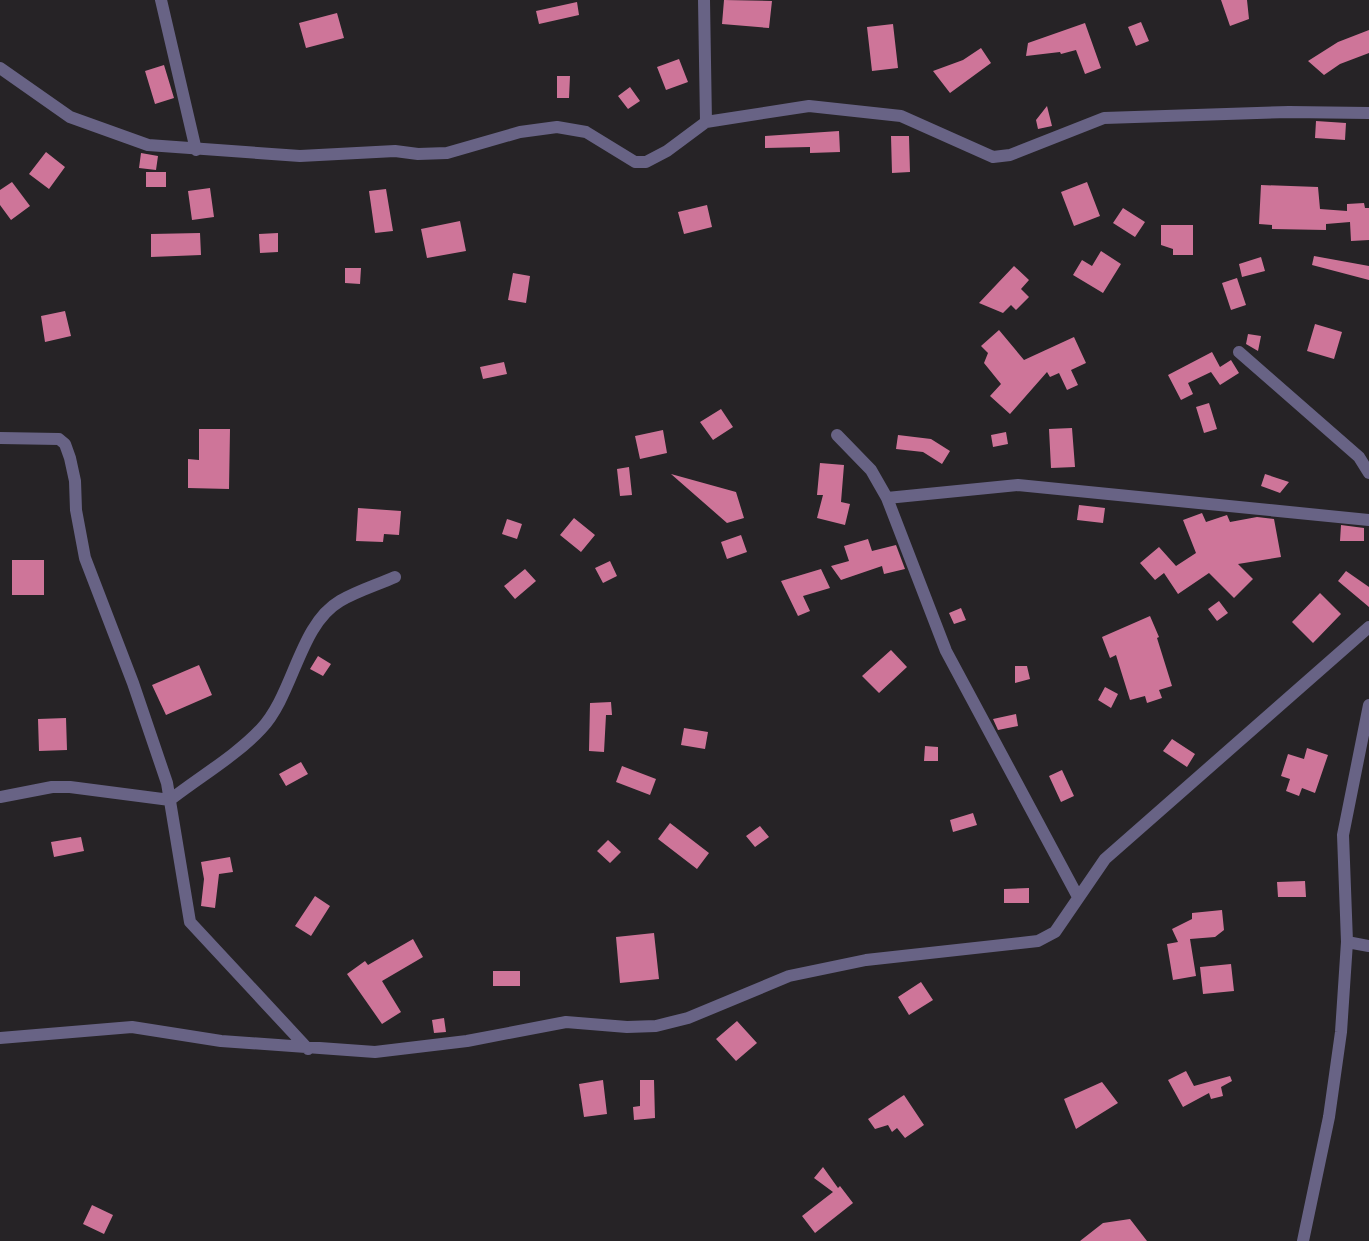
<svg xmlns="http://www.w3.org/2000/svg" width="1369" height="1241" font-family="Figtree,sans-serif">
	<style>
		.building { fill: #ce7599 }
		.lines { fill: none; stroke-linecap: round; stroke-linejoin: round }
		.minor { stroke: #686385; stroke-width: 12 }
	</style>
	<rect width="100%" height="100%" fill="#262326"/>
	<path class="building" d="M724,0L772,1L769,28L722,24Z
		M1221,0H1247L1249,19L1230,26Z
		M577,2L579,15L539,24L536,11Z
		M337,13L344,38L306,48L299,23Z
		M1141,22L1149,41L1136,46L1128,27Z
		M1085,23L1101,68L1085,74L1076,50L1061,54L1060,52L1026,56L1028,43Z
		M893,24L898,68L872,71L867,27Z
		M1369,30V53L1340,64L1324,75L1308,61L1338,42Z
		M981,48L991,63L950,93L933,71L963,60Z
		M679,59L688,82L666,90L657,67Z
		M164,65L174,98L155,104L145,71Z
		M557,76H570L569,98H557Z
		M630,87L640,101L628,109L618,96Z
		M1047,106L1052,126L1038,129L1036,120Z
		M1316,121L1346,123L1345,140L1315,138Z
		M839,131L840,152L810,153V147L765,148V136Z
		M891,136H909L910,172L892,173Z
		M46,152L65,167L49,189L29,174Z
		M141,153L158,156L156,170L139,168Z
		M146,172H166V187H146Z
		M12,182L30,206L11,220L0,205V190Z
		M1087,182L1100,216L1074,226L1061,192Z
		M1261,185L1318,187L1320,209L1347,211V204L1364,203L1365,208H1369V240L1351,241L1350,222L1326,224V230L1272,229V225L1259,224Z
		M210,188L214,217L192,220L188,191Z
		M386,189L393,231L375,233L369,191Z
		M707,205L712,227L684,234L678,212Z
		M1123,208L1145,222L1135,237L1113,223Z
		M460,221L466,251L427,258L421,229Z
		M1161,225H1193V255H1173V249L1161,245Z
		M200,233L201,255L151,257V234Z
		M278,233V252L260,253L259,234Z
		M1101,251L1121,264L1103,293L1073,275L1082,260L1092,266Z
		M1314,256L1369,266V280L1312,265Z
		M1261,257L1265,271L1242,277L1239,264Z
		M1014,266L1029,280L1021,289L1029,297L1016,310L1011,305L1003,313L979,303Z
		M345,268H361L360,284L345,283Z
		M513,273L530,276L526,303L508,300Z
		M1237,278L1246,305L1231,310L1222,283Z
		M65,311L71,336L45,342L41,316Z
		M1315,324L1342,332L1334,359L1307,351Z
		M999,330L1024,360L1074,337L1086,363L1071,370L1078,385L1067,390L1059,373L1050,377L1047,372L1010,414L990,396L1001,384L984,363L988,353L981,346Z
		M1248,334L1261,336L1258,351L1246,344Z
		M1212,352L1220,367L1231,360L1239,373L1220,385L1211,372L1188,383L1193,394L1181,400L1168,375Z
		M504,362L507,374L483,379L480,367Z
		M1209,403L1217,429L1204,433L1196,407Z
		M721,409L733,427L713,440L700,422Z
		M1072,428L1075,467L1051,468L1049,429Z
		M199,429H230L229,489L188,488V459L199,460Z
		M663,430L667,453L640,459L635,436Z
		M1006,432L1008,444L993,447L991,435Z
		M898,435L931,439L950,451L942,464L923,452L896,449Z
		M820,463L844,465L841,502L850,504L845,525L817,518L823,495H817Z
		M629,467L632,495L620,496L617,469Z
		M671,474L736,492L744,518L727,523Z
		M1265,474L1289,482L1280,493L1261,486Z
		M1079,505L1105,508L1103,523L1077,520Z
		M358,508L401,511L399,535L384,534L383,542L356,541Z
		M1202,513L1206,522L1227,515L1230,522L1257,517L1274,519L1281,557L1238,564L1253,579L1234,598L1209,573L1178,594L1164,573L1155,580L1140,563L1159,547L1176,566L1196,553L1183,520Z
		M574,518L595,535L581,552L560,535Z
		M507,519L522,524L517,539L502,534Z
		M1341,525L1364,528V541H1340Z
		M741,535L747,552L727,559L721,542Z
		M868,539L872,551L896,545L905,569L884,574L882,566L841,580L831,566L849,561L844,546Z
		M12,560H44V595H12Z
		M610,561L617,576L603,583L595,568Z
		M525,569L536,581L515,599L504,586Z
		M821,569L830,588L803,596L810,611L798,616L781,581Z
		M1346,571L1369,587V607L1338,581Z
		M1320,593L1341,614L1313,643L1292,622Z
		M1219,601L1228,613L1217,621L1208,609Z
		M961,608L966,620L954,624L949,613Z
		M1150,616L1159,637L1157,638L1172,686L1159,690L1162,698L1147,703L1145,696L1130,700L1116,655L1110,658L1102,637Z
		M891,650L907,667L879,693L862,676Z
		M318,656L331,664L323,676L310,669Z
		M199,665L212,695L166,715L152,685Z
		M1015,666H1027L1030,679L1015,683Z
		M1105,687L1118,694L1111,708L1098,700Z
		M611,702L612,715H606L604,752L589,751L590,703Z
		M1016,714L1018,726L998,730L993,719Z
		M66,718L67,750L39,751L38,719Z
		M684,728L708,732L705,749L681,745Z
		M1172,739L1195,754L1187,767L1163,751Z
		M925,746L938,747V761H924Z
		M1307,748L1328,755L1315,793L1302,788L1299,796L1286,791L1290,779L1281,776L1288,754L1304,759Z
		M301,762L308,774L286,786L279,774Z
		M622,766L656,779L650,795L616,782Z
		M1062,770L1074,796L1061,802L1049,776Z
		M973,813L977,825L953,832L950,820Z
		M670,823L709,853L697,869L658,839Z
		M760,826L769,837L755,847L746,836Z
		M81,837L84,851L54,857L51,842Z
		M608,840L621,852L610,863L597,851Z
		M230,857L233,872L219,874L215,908L201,906L204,879L201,862Z
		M1305,881L1306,897H1278L1277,882Z
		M1029,888V903H1004V889Z
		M315,896L330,906L311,936L295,926Z
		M1222,910L1224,930L1215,937L1190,939L1196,976L1173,980L1167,944L1178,942L1172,929L1192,919V913Z
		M654,933L659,979L620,983L616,937Z
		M413,939L423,957L382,981L401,1012L382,1024L347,974L365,961L368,965Z
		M1231,964L1234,991L1203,994L1200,967Z
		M493,971H520V986H493Z
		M921,982L933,1000L909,1015L898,997Z
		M444,1018L446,1032L434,1033L432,1020Z
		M737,1021L757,1043L736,1061L716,1039Z
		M1186,1071L1194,1086L1230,1076L1232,1081L1221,1087L1223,1096L1211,1099L1209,1093L1183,1107L1168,1080Z
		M603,1080L607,1114L584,1117L579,1084Z
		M640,1080H654L655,1118L634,1120L633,1107L640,1106Z
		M1102,1082L1118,1103L1076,1129L1064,1099Z
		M904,1095L924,1125L905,1138L897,1128L892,1132L888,1125L875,1129L868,1119Z
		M823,1167L838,1188L840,1186L853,1203L815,1233L802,1216L833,1192L814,1178Z
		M92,1205L113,1215L104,1234L83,1224Z
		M1130,1219L1147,1241H1080L1103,1223Z"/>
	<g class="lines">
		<path class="minor" d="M161,0L196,150
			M704,0L706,122
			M0,68L70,117L148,145L300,156L395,151L418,154L447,153L520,132L557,127L586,132L635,162H646L667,151L706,122L809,106L901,116L993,157L1010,155L1104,118L1289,112L1369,113
			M1239,352L1359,457L1369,473
			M837,435L871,470L887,498L946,651L1078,897
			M0,438L59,439L65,444L70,458L75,481L76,510L85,558L133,683L167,783L190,922L308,1049
			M887,498L1018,485L1369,520
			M0,797L52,787H70L170,800C198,778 237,755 261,729C294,694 299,625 340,601C357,591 377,585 395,577
			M1347,942L1369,946
			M0,1038L132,1027L221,1041L375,1052L467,1041L566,1022L627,1027L656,1026L688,1018L789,976L866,960L1038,941L1055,932L1105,859L1369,627
			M1303,1241L1329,1117L1341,1032L1347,942L1343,835L1369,705"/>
	</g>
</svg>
